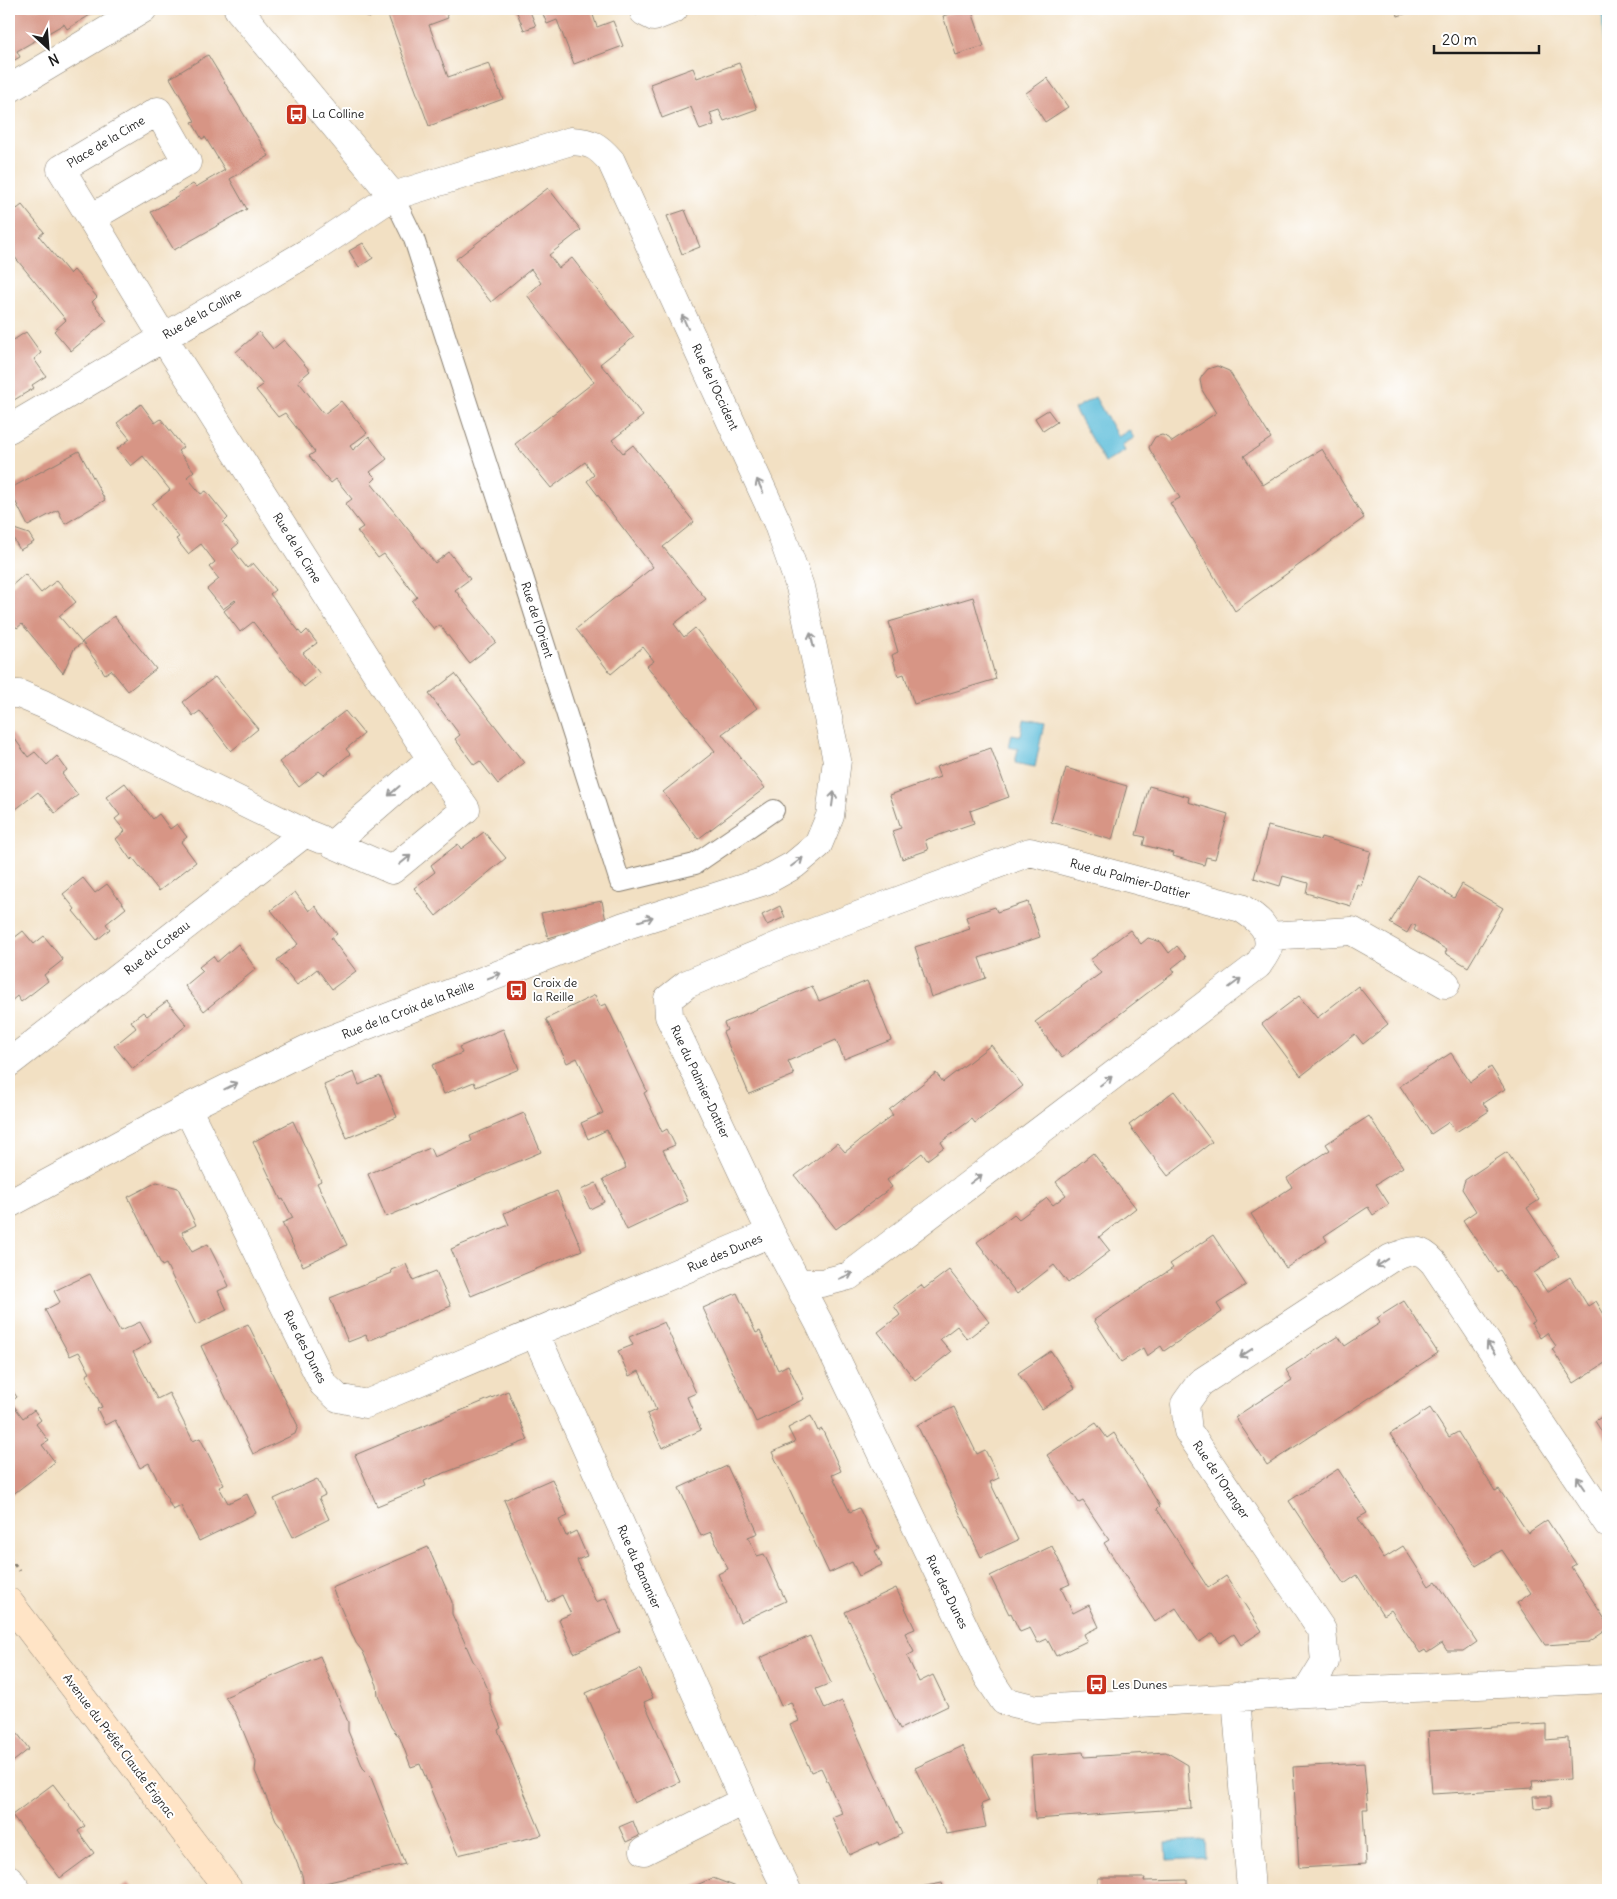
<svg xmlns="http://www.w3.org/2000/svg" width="1617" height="1899" font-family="Delius,sans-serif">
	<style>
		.water { fill: #5abcd9; stroke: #3b6c7a }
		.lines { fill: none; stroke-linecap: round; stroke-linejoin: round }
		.stream { stroke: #5abcd9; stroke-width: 10 }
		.building { fill: #d79585 }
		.lane-casing { stroke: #877e70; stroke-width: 22 }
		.street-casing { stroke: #877e70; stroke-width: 29 }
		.secondary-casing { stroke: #877e70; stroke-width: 29 }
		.path { stroke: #877e70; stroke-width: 3; stroke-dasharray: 4 4; stroke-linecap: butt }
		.lane { stroke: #fff; stroke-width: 20 }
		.street { stroke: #fff; stroke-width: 28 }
		.secondary { stroke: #ffe4c6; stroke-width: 28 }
		.oneway { stroke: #999 }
		.labels { text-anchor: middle; stroke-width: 4; stroke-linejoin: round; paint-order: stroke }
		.poi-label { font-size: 12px; fill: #1c1c1c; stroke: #fff; text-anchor: start }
		.street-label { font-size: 12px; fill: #1c1c1c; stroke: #fff }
	</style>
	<rect width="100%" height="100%" fill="#fff"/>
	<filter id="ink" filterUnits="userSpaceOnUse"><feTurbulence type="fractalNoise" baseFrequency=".02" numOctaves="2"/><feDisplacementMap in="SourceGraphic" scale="10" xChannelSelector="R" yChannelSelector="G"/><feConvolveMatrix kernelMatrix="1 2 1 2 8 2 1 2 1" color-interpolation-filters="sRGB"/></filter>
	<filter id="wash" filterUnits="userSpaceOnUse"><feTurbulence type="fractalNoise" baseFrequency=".0096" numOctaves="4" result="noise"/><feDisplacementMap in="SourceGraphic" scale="20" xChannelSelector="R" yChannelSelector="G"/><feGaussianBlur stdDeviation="1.12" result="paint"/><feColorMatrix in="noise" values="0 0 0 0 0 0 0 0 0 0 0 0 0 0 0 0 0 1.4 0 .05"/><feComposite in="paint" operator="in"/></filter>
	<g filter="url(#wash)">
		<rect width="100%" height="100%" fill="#f2e0c3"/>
		<path class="water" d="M1095,397L1118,437L1129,430L1134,438L1122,445L1125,451L1105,463L1074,409Z
			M1024,720L1044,724L1035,767L1015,763L1018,749L1009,747L1012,734L1021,736Z
			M1205,1840L1206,1858L1167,1860L1166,1842Z"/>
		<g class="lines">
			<path class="stream" d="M1607,9L1608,47"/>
		</g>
		<g id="blocks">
			<path class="building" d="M9,9H100L67,29L64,24L17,51L20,57L9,63Z
				M364,9H444L448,18L429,25L448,77L489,63L503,99L429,126L386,10L368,18Z
				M529,9L536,26L524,30L516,10Z
				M541,9H579L580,12L591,9L597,27L613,21L623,46L574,64L557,20L547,24Z
				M754,9H772L756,15Z
				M965,9H971L984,46L956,55L943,16Z
				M1396,9H1420L1398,16Z
				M208,55L269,156L230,179L247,209L174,250L151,212L179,196L178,193L193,184L196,187L225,170L205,137L202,139L192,122L195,121L170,78Z
				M739,63L757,109L724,121L719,110L710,113L714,125L700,130L691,107L662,118L650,84L693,68L697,78Z
				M1047,78L1068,107L1045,122L1026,93Z
				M548,188L581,230L549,255L559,268L572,258L634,337L600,364L607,372L608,371L643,416L612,440L623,453L633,445L694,522L663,547L706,599L674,624L684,637L695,628L757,708L722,734L765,788L698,839L663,792L715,751L647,666L654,661L643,647L611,674L576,629L653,567L587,481L594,475L585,462L551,488L515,444L594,382L527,295L541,283L531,269L491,302L456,259Z
				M9,198L17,209L22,205L44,232L39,236L70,274L74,270L97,297L92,302L107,321L71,351L54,331L66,320L9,250Z
				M685,210L700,247L682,254L667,216Z
				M363,243L373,258L359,267L349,251Z
				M26,332L41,353L34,359L46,376L32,385L34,388L9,403V343Z
				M259,332L273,349L284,340L310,371L298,381L324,414L341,401L367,433L350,446L353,450L369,436L387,459L370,472L376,478L371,483L435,563L449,552L470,579L455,590L496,642L469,663L440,625L434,629L423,616L412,601L417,597L384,554L378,558L357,531L363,527L345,504L352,499L336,479L331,483L309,456L315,452L285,413L278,417L256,390L263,385L236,352Z
				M1217,366L1229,371L1271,438L1244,456L1263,485L1322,449L1364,518L1235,611L1170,503L1180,498L1150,450L1149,447L1155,437L1162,435L1169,438L1172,442L1216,413L1202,390L1200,380L1202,376L1208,369Z
				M141,404L155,423L161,419L183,447L178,451L194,471L187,477L201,494L206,491L228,518L223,523L239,543L232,549L247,568L253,563L264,576L275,590L270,594L302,635L307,630L317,643L303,653L320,674L304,687L253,622L240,632L224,611L236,601L235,600L223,609L207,589L219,579L209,567L215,562L201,544L188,554L176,539L179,537L152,504L170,490L143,456L131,466L117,449L130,439L117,423Z
				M1048,410L1057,422L1043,431L1035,418Z
				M79,451L105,500L65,524L58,510L28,526L9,489Z
				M11,528L29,534L34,542L20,550L9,531Z
				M25,574L41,593L57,580L76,602L59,616L82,643L74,649L63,673L22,624L17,628L9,618V588Z
				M973,597L996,679L914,704L904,674L898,676L892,655L898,652L889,622Z
				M114,616L156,669L128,691L111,670L105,674L82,642Z
				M455,674L524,763L498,784L480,761L474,765L455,739L460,735L429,694Z
				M215,677L258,729L231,751L200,711L193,716L183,702Z
				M345,711L364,734L346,749L350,754L324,775L319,771L299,787L279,762Z
				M9,731L28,757L35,752L47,765L57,756L67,770L62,774L78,795L55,813L38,792L11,813L9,810Z
				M991,748L1009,797L970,811L974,823L925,840L928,850L902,859L892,831L901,828L890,795L940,777L936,767Z
				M1066,768L1127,786L1112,840L1051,822Z
				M125,783L153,819L159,814L170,829L177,824L187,837L181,842L196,862L159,891L133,858L131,860L116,839L125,831L115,819L120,815L106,797Z
				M1149,786L1189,797L1188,802L1228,814L1215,859L1206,857L1204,865L1173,856L1174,853L1143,845L1145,837L1136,835Z
				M1268,826L1320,840L1321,837L1371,851L1361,886L1357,884L1351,906L1306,893L1308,883L1283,876L1280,886L1254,878Z
				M484,832L506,858L436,916L414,888L435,872L431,865L458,844L461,849Z
				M1418,875L1454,898L1462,884L1503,908L1468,967L1445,953L1447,950L1414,930L1416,926L1412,924L1407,933L1390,923Z
				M83,878L95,893L107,884L126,908L106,924L110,929L97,940L73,911L75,909L63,894Z
				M295,892L309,911L315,906L337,934L331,938L356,971L332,989L317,969L297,985L277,960L298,944L271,910Z
				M602,901L606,921L548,938L541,913Z
				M1028,902L1040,937L979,958L986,978L931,997L915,947L970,929L966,917L995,907L997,912Z
				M780,906L785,917L767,925L762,915Z
				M1130,930L1141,944L1148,938L1161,942L1169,953L1177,946L1186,957L1172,968L1175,972L1062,1058L1035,1022L1101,973L1090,960Z
				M23,931L34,944L44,936L63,960L44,975L48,981L21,1002L17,996L9,1003V964L11,962L9,959V942Z
				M238,944L256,969L204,1011L185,986L203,971L199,967L213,956L217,962Z
				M867,981L891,1040L844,1059L836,1040L788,1061L794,1075L749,1094L723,1032L727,1030L724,1023L812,986L819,1001Z
				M1358,986L1388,1024L1363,1044L1355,1034L1301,1076L1262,1024L1299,996L1317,1018Z
				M595,995L600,1006L606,1004L647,1091L644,1093L662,1132L667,1129L675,1145L663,1150L688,1201L627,1230L603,1179L626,1168L607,1130L588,1139L581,1123L603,1113L577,1058L567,1063L546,1019Z
				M167,1001L187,1025L133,1069L114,1046L136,1028L131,1021L143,1012L147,1016Z
				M503,1029L519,1069L476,1087L474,1082L444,1094L432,1065L462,1053L459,1047Z
				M991,1045L1023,1086L975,1123L972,1119L941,1142L944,1147L927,1160L922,1153L887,1180L892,1187L836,1229L795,1176L837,1143L845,1152L893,1115L889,1110L936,1073L943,1082Z
				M1451,1053L1470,1082L1491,1067L1505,1089L1483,1103L1489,1111L1456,1132L1449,1122L1431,1134L1400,1086Z
				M354,1072L359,1085L380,1076L397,1117L347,1138L324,1085Z
				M1174,1091L1212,1142L1168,1176L1129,1125Z
				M524,1113L541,1152L386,1217L368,1174L430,1148L434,1157L472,1141L470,1136Z
				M1369,1116L1403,1167L1376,1184L1389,1204L1373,1215L1368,1207L1324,1236L1327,1241L1286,1268L1251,1214L1292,1187L1287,1178L1330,1150L1326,1144Z
				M293,1121L321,1181L317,1183L347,1245L303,1266L282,1223L293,1218L283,1199L281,1200L253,1142Z
				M1507,1152L1539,1200L1527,1208L1559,1256L1534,1273L1547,1292L1570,1277L1588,1306L1596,1301L1608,1321V1361L1574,1383L1552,1349L1556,1346L1547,1333L1540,1338L1531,1323L1535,1321L1513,1287L1512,1288L1500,1270L1497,1272L1463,1220L1476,1211L1462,1189L1465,1180Z
				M1093,1153L1136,1208L1099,1237L1110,1251L1068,1283L1054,1265L1017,1294L977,1242L1014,1214L1019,1219L1047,1198L1053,1205L1066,1195L1056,1182Z
				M157,1182L178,1188L196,1225L182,1232L192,1252L208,1244L229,1286L218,1291L227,1310L196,1325L166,1264L162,1266L128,1197Z
				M596,1183L604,1202L590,1209L581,1190Z
				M557,1191L582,1250L471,1296L451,1249L509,1225L504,1213Z
				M1213,1235L1246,1285L1217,1304L1222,1312L1164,1351L1161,1346L1147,1356L1143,1348L1121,1362L1094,1320L1173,1268L1170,1264Z
				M406,1264L413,1280L436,1271L451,1306L368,1341L366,1335L348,1342L330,1298L392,1273L391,1270Z
				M949,1270L989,1322L967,1339L957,1326L940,1339L951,1352L915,1380L878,1332L900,1315L894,1306L921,1285L924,1289Z
				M90,1274L120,1331L140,1322L151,1342L133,1352L157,1399L169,1393L193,1441L200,1438L224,1485L219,1487L228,1503L247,1494L256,1513L199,1541L181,1506L173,1510L149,1463L140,1468L115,1420L105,1425L97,1409L102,1407L86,1375L90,1373L79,1352L70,1356L45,1310L60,1302L54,1291Z
				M737,1293L756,1333L760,1331L778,1370L788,1365L804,1399L756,1422L703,1308Z
				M1404,1301L1438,1353L1267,1465L1235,1417L1292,1380L1286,1370L1338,1336L1345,1346L1380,1323L1377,1318Z
				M664,1322L696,1393L687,1397L701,1430L662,1448L647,1414L656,1410L648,1390L639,1371L629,1376L618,1351L633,1345L629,1337Z
				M248,1324L298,1426L295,1434L253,1454L201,1346Z
				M1051,1351L1075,1388L1042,1409L1018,1373Z
				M9,1386L17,1397L11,1402L23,1418L34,1410L41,1420L36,1424L49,1441L42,1445L55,1462L12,1495L9,1491Z
				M508,1391L528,1440L424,1481L426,1486L377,1506L355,1455Z
				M954,1407L977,1454L985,1450L999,1478L990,1482L1018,1540L981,1557L917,1425Z
				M1430,1408L1449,1437L1458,1432L1495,1491L1499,1489L1528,1533L1547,1520L1576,1564L1571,1567L1608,1624V1629L1589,1642L1545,1645L1517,1603L1531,1593L1502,1550L1476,1566L1390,1434Z
				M1608,1413V1442L1595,1421Z
				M811,1416L818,1431L822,1429L841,1471L832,1475L850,1512L859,1508L879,1549L875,1551L882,1565L859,1576L852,1562L829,1573L772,1452L795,1442L788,1428Z
				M1096,1423L1107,1438L1114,1433L1160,1506L1157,1509L1208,1588L1226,1576L1262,1631L1241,1645L1234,1634L1220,1643L1213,1633L1199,1642L1176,1608L1155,1622L1104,1543L1109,1540L1083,1501L1079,1503L1047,1455Z
				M727,1466L758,1533L748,1537L757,1556L764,1554L786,1601L740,1622L718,1574L728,1569L719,1550L711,1532L701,1536L679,1488Z
				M1338,1469L1367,1513L1358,1518L1384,1558L1403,1546L1429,1586L1436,1581L1477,1642L1464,1651H1447L1442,1643L1427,1653L1425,1650L1420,1653L1391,1610L1383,1615L1357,1575L1344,1584L1289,1501Z
				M317,1479L325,1495L319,1498L329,1519L293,1537L274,1499Z
				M552,1479L568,1516L559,1520L566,1536L576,1531L587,1556L577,1560L588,1584L596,1602L606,1598L621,1632L574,1653L559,1619L571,1614L562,1595L548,1602L504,1500Z
				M1052,1546L1070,1584L1061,1588L1073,1613L1089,1605L1099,1627L1084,1634L1087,1641L1056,1656L1047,1639L1038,1643L1030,1628L1020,1632L1011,1613L1009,1614L990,1576Z
				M428,1547L452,1602V1614L473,1661L479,1669L490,1694V1702L501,1728L498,1730L542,1835L458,1855L420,1764L411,1767L400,1738L391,1727L378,1696L377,1685L363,1652L356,1643L332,1588Z
				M896,1588L915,1629L905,1633L914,1652L907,1656L919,1682L933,1675L948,1706L900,1729L845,1612Z
				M810,1636L831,1683L816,1689L825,1709L842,1701L902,1834L879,1845L878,1842L849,1855L832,1817L842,1813L831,1789L821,1768L811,1772L790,1725L799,1721L791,1702L781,1706L760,1658Z
				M320,1656L348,1722V1731L363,1768L370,1775L405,1864L304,1888L302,1875L283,1829L276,1820L255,1771L256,1762L236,1714L225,1697Z
				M640,1669L653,1698L644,1702L680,1782L634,1803L586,1693Z
				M9,1722L29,1749L9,1765Z
				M1546,1724V1740L1568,1738L1570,1779L1532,1781L1533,1788L1432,1794L1428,1731Z
				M963,1746L989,1801L981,1804L986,1827L947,1834L915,1768Z
				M1083,1752L1084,1757L1166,1752L1188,1765L1191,1808L1035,1819L1031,1756Z
				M1364,1763L1368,1809H1363L1366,1864L1299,1868L1293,1767Z
				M53,1784L85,1826L78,1831L94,1853L60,1878L12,1815Z
				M1533,1796H1551V1807L1534,1808Z
				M633,1821L639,1836L626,1842L619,1827Z
				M713,1878L739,1888L740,1890H685Z
				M1098,1878H1145L1144,1881L1187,1880V1890H1098Z
				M128,1883L133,1890H118Z
				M942,1883L944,1890H910V1889Z"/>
		</g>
	</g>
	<g filter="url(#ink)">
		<use href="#blocks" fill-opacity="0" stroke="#877e70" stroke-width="1"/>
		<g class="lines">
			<defs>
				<path id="lane" d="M393,196L414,239L518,561L620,882L695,864L774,810"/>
				<path id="street" d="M238,9L393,196
					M643,9L644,12L654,17L674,9
					M9,89L143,9
					M91,218L61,169L158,111L187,162L91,218L163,337L431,759L466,809L392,870L333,844L431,759
					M9,429L315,248L393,196L571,141C592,142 598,146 611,161L777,522L800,587L837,760L830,816L818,845L794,865L765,881L624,926L311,1047L187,1108L9,1204
					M9,694H19L43,704L305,833L320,839
					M1268,936L1352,931L1446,984
					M9,1063L305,833
					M187,1108L323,1384L338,1398L366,1404L771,1233
					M799,1283H822L849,1276L1258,965C1261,960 1266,954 1268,948C1272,928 1255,917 1241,908L1030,852L787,942L687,984L668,999L669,1016L771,1233L819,1323L988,1677L1004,1701L1037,1709L1306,1693
					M535,1333L744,1801L787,1890
					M1608,1524L1434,1263C1418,1245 1412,1251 1391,1258L1200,1383L1185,1404L1188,1431L1322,1630L1325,1662L1306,1693L1608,1679
					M1236,1696L1251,1890
					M644,1851L744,1801
					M9,1879L17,1890"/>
				<path id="secondary" d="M9,1602L229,1890"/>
			</defs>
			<use href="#lane" class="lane-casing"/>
			<use href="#street" class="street-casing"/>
			<use href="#secondary" class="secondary-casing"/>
			<path class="path" d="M9,1557L19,1571"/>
			<use href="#lane" class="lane"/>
			<use href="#street" class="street"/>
			<use href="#secondary" class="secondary"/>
		</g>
		<defs><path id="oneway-shaft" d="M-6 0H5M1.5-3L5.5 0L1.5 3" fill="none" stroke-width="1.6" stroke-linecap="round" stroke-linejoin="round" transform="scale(1.25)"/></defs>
		<g class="oneway">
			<use href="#oneway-shaft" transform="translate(685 322) rotate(-114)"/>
			<use href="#oneway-shaft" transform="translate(760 486) rotate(-115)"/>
			<use href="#oneway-shaft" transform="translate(812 640) rotate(-103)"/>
			<use href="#oneway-shaft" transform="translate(394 791) rotate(139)"/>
			<use href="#oneway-shaft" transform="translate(833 799) rotate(-82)"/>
			<use href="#oneway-shaft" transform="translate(405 860) rotate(-39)"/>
			<use href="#oneway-shaft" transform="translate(797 862) rotate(-37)"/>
			<use href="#oneway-shaft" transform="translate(646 919) rotate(-17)"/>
			<use href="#oneway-shaft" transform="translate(494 976) rotate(-21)"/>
			<use href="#oneway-shaft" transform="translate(1235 983) rotate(-37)"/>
			<use href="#oneway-shaft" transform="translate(1106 1081) rotate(-37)"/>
			<use href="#oneway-shaft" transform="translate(231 1086) rotate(-26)"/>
			<use href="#oneway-shaft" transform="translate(976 1179) rotate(-37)"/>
			<use href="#oneway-shaft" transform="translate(1382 1263) rotate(147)"/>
			<use href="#oneway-shaft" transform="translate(846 1276) rotate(-23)"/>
			<use href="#oneway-shaft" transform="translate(1491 1348) rotate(-124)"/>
			<use href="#oneway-shaft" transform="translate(1246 1353) rotate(147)"/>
			<use href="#oneway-shaft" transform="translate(1581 1483) rotate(-124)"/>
		</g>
	</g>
	<defs>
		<symbol id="bus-square" viewBox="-11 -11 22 22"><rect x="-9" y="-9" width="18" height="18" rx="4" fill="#c8321e" stroke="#fff"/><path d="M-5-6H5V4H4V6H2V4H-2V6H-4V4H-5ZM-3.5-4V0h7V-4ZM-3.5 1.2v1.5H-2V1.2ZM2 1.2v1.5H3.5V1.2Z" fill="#fff"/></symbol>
	</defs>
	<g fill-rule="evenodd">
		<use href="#bus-square" x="284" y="102" width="25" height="25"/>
		<use href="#bus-square" x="504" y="978" width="25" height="25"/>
		<use href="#bus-square" x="1084" y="1672" width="25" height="25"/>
	</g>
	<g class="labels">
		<g class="poi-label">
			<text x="312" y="118">La Colline</text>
			<text x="533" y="987">Croix de<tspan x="533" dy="14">la Reille</tspan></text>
			<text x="1112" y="1689">Les Dunes</text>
		</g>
		<g class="street-label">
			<text transform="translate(106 142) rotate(-31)" y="4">Place de la Cime</text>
			<text transform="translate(202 314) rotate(-30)" y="4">Rue de la Colline</text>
			<text transform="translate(715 387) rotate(65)" y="4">Rue de l'Occident</text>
			<text transform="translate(297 548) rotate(58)" y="4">Rue de la Cime</text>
			<text transform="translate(537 620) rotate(72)" y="4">Rue de l'Orient</text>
			<text transform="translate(1130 879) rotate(15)" y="4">Rue du Palmier-Dattier</text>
			<text transform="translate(157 948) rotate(-38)" y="4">Rue du Coteau</text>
			<text transform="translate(408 1010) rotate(-21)" y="4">Rue de la Croix de la Reille</text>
			<text transform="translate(700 1082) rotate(65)" y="4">Rue du Palmier-Dattier</text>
			<text transform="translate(725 1253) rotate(-23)" y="4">Rue des Dunes</text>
			<text transform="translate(305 1347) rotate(63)" y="4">Rue des Dunes</text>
			<text transform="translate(1221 1480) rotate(56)" y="4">Rue de l'Oranger</text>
			<text transform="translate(639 1567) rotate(66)" y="4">Rue du Bananier</text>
			<text transform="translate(947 1592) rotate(64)" y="4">Rue des Dunes</text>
			<text transform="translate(119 1746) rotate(53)" y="4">Avenue du Préfet Claude Érignac</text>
		</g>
	</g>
	<rect width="1617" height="1899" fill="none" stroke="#fff" stroke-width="30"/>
	<g transform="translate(48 48) rotate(154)" stroke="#ffffff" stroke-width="4" paint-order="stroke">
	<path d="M0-4L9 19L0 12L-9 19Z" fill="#1c1c1c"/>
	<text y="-8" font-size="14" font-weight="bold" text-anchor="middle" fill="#1c1c1c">N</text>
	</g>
	<path d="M1434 45v8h105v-8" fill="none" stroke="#1c1c1c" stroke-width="2.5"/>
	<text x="1442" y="45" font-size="15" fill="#1c1c1c" stroke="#ffffff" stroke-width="4" paint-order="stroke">20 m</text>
</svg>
